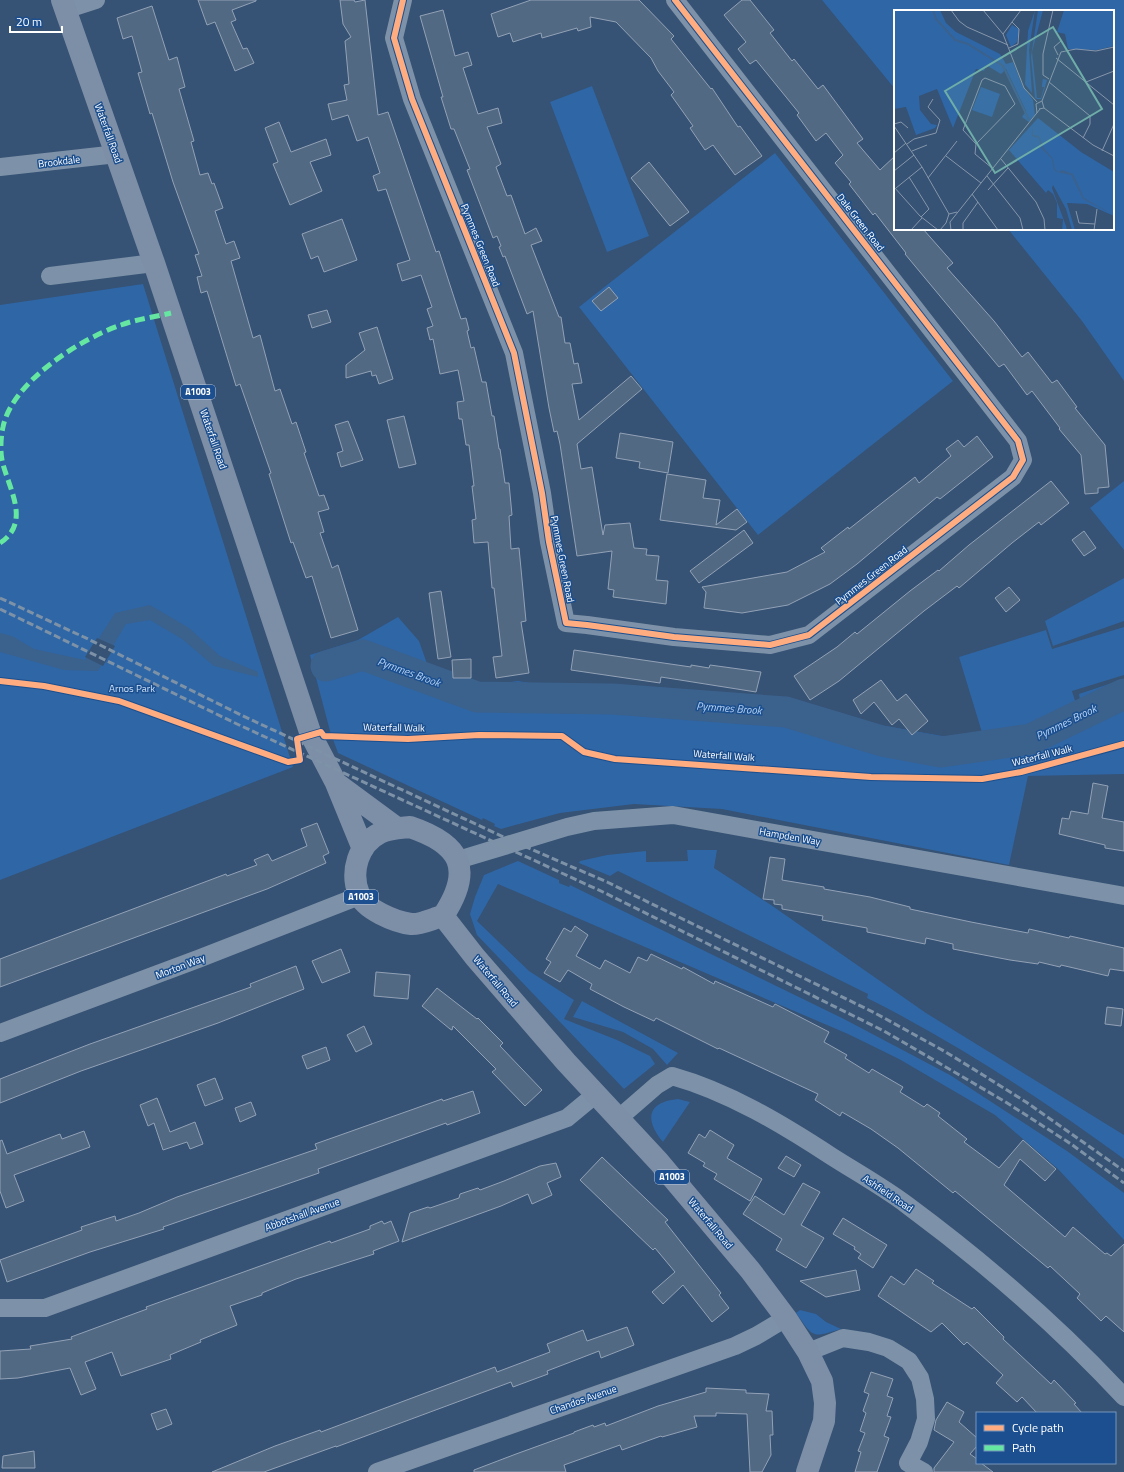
<svg xmlns="http://www.w3.org/2000/svg" width="1124" height="1472" font-family="'Titillium Web',sans-serif">
	<style>
		.green { fill: #2f66a5 }
		.water { fill: #3b618d }
		.pier { fill: #365274 }
		.lines { fill: none; stroke-linecap: round; stroke-linejoin: round }
		.river { stroke: #3b618d; stroke-width: 31 }
		.building { fill: #526984; stroke: #92a2b6 }
		.minor { stroke: #7d92a8; stroke-width: 18 }
		.major { stroke: #7d8ea7; stroke-width: 22 }
		.rail { stroke: #7e92a7; stroke-width: 3; stroke-dasharray: 7 3; stroke-linecap: butt }
		.quiet { stroke: #66e7a1; stroke-width: 5; stroke-dasharray: 10 5; stroke-linecap: butt }
		.cycleway-casing { stroke: #1b4f8f; stroke-width: 8 }
		.cycleway { stroke: #ffac80; stroke-width: 6 }
		.labels { text-anchor: middle; stroke-width: 3; stroke-linejoin: round; paint-order: stroke }
		.shield { fill: #1b4f8f; stroke: #bbcadd; stroke-width: 1 }
		.shield-label { font-size: 9px; font-weight: bold; fill: #fff }
		.street-label { font-size: 10px; fill: #fff; stroke: #1b4f8f }
		.park-label { font-size: 10px; fill: #cfe3fa; stroke: #1b4f8f }
		.water-label { font-size: 11px; font-style: italic; fill: #b5d3f5; stroke: #1b4f8f }
		.inset-river { fill: none; stroke: #3b618d; stroke-width: 2 }
		.inset-road { fill: none; stroke: #8697ac; stroke-width: 1 }
		.view { fill: #6fada8; fill-opacity: 0.15; stroke: #6fada8; stroke-width: 2 }
		.inset-edge { fill: none; stroke: #fff; stroke-width: 2 }
	</style>
	<rect width="100%" height="100%" fill="#365274"/>
	<path class="green" d="M822,0H1124V381L1082,321L1008,229H1113V11H895V89Z
		M592,86L649,236L607,252L550,102Z
		M775,153L953,381L758,535L579,307Z
		M143,284L293,767L0,880V305Z
		M1124,481V550L1090,508Z
		M1124,578V621L1053,646L1045,621Z
		M398,617L419,641L437,692L518,681L578,691L795,710L982,743L1082,714L1079,694L1124,679V774L1028,776L1009,865L722,809L634,804L560,813L501,829L494,826L495,824L483,818L482,820L338,753L330,731L310,655L358,640Z
		M1124,627V675L1072,691L1078,710L984,739L959,657L1046,630L1052,649Z
		M687,850H717L714,868L771,905L926,1013L1124,1135V1159C1043,1100 957,1043 867,998L868,994L618,871L610,876L579,863L580,861L607,855L646,851V862L688,861Z
		M518,861L559,880V883L569,887L570,885L844,1019L950,1075L1067,1151L1124,1193V1240L1058,1169L995,1115L899,1059L848,1034L498,884L477,921L529,971L574,1000L564,1019L617,1040L650,1056L655,1064L624,1089L477,935L470,914L475,897L484,875Z
		M582,1001L678,1053L667,1065L653,1049L623,1032L573,1017Z
		M678,1099L690,1102L663,1142C645,1121 646,1102 678,1099Z
		M800,1310L816,1314L826,1322L841,1329C811,1338 814,1338 796,1313Z"/>
	<path class="water" d="M150,605L189,628L220,656L258,672V677L214,666L182,639L150,620L126,624L98,671L64,670L0,652V633L12,636L34,649L85,660L115,613Z"/>
	<path class="pier" d="M97,638L115,646L103,666L85,657Z"/>
	<g class="lines">
		<path class="river" d="M326,666L363,655L477,697L613,699L786,712L882,741L941,752L1031,739L1124,694"/>
	</g>
	<path class="building" d="M198,0H256V1L232,10L236,20L231,22L243,49L247,48L254,63L235,71L215,22L207,25Z
		M340,0H354L355,2L365,0L378,115L388,112L436,252L439,251L461,319L466,318L469,330L467,331L471,348L474,347L482,382H486L492,416H494L499,449H500L505,483H509L512,515L509,516L511,549L519,548L526,621L521,622L529,673L496,678L493,657L502,656L494,588H492L488,542L474,543L472,520L476,519L472,486H474L469,445H466L462,419H459L457,402L464,401L458,370L440,374L433,339L430,340L427,328L433,326L427,309L432,307L421,275L402,281L397,264L410,260L386,189L378,191L373,176L380,173L368,137L357,141L348,115L332,120L328,104L347,100L344,85L349,84L345,41L351,37L343,24Z
		M531,0H639L674,36L671,39L711,89L712,88L738,127L740,126L762,156L735,175L713,145L705,150L690,128L693,126L671,95L674,92L658,71L651,58L616,22L590,17L591,27L578,31L577,28L542,38L541,33L513,42L510,33L498,37L491,14Z
		M742,0H750L774,30L770,33L792,61L794,59L818,89L823,85L863,139L857,143L880,170L895,156V229H923L953,263L947,268L994,321L1022,357L1028,352L1052,383L1057,380L1077,407L1075,408L1105,445L1109,487L1098,488V493L1085,494L1081,455L1059,429L1060,428L1032,391L1027,395L1004,364L999,367L905,254L906,253L875,213L873,215L849,184L851,182L835,163L843,155L826,133L816,141L797,115L799,113L756,60L750,64L738,49L746,42L724,15Z
		M152,6L169,60L177,57L185,87L179,89L194,141L191,142L200,175L208,173L212,184L214,183L223,208L215,211L226,244L234,241L240,258L231,261L253,338L260,335L275,391L280,389L292,424L296,422L306,452L304,453L319,496L324,495L329,509L318,512L324,532L320,533L332,568L338,565L358,630L331,638L312,576L306,578L293,542L291,543L269,474L271,473L240,384L236,386L207,291L201,293L197,277L202,276L195,255L199,254L173,182L152,113L150,114L138,73L142,72L132,36L123,39L117,18Z
		M443,10L455,56L468,52L472,65L463,68L478,114L498,108L502,123L487,127L501,164L496,167L507,196L511,195L525,234L536,228L542,241L531,245L559,317H561L565,343H570L574,364L578,363L582,383L572,384L579,420L631,376L642,389L577,444L581,469L592,467L603,535L605,525L630,523L634,548L647,549L646,555L659,556L656,580L668,581L666,604L613,597L614,590L608,589L612,551L577,556L560,444L557,431L554,432L549,408L533,311L527,314L505,256L503,257L499,247L501,246L497,236L493,238L467,170L470,169L454,129H451L441,97H443L420,16Z
		M279,122L291,152L326,139L331,155L310,162L322,191L290,205L273,164L278,162L265,128Z
		M649,162L689,212L670,226L631,178Z
		M342,219L357,260L324,272L318,256L311,259L302,234Z
		M609,287L618,298L601,311L592,301Z
		M327,310L331,322L312,328L308,315Z
		M377,327L393,379L379,384L376,375L372,376L371,371L346,378V365L365,350L359,333Z
		M404,416L416,464L399,468L387,420Z
		M348,421L363,460L341,467L337,453L343,451L335,425Z
		M620,433L673,442L668,473L639,468L640,462L616,458Z
		M977,436L993,457L940,499L937,497L857,564L830,584L788,605L742,613L704,608L706,592L702,587L787,572L825,552L821,548L848,527L849,529L915,477L919,483L951,456L946,449L958,440L964,447Z
		M667,474L706,480L703,498L720,500L716,525L737,509L747,522L736,530L660,520Z
		M1051,481L1069,503L1041,525L1039,522L1012,543L959,588L957,586L924,611L839,681L810,700L794,676L837,647L855,632L857,634L910,591L938,570L939,571L969,545Z
		M744,530L753,543L699,583L690,571Z
		M1084,531L1096,548L1084,556L1072,540Z
		M1009,587L1020,600L1006,612L995,598Z
		M441,591L451,657L438,659L429,593Z
		M574,650L691,667V665L709,668L710,665L761,672L756,692L661,677L660,683L571,670Z
		M471,659V678H453L452,660Z
		M881,680L897,701L906,694L928,721L912,735L899,719L892,725L874,702L861,714L853,700Z
		M1093,783L1108,786L1102,818L1124,822V851L1105,848V845L1059,834L1062,818L1069,819L1071,811L1088,814Z
		M317,823L329,853L323,856L326,863L267,889L0,987V959L226,874L227,876L257,865L254,860L268,854L272,861L307,846L301,829Z
		M770,857L785,859L782,880L824,887V889L870,897L910,907V909L971,922L1028,933L1029,929L1069,938L1070,936L1124,948V971L1110,969L1108,976L1061,965L1060,967L1039,962L1038,964L1010,960L953,949V944L926,938L925,944L867,932V928L822,920L823,916L782,909V905L774,904V900L763,899Z
		M575,926L588,935L576,956L600,969L605,960L630,973L638,957L647,961L651,954L682,969L683,967L714,984L715,981L773,1007L775,1004L829,1032L824,1042L847,1055L845,1058L869,1073L872,1069L903,1087L900,1092L924,1107L927,1104L940,1113L938,1116L967,1139L964,1142L999,1168L1023,1140L1056,1169L1045,1181L1020,1159L1004,1185L1065,1237L1073,1227L1105,1254L1107,1253L1111,1256L1124,1244V1332L1106,1316L1101,1321L1077,1298L1080,1294L1050,1266L1048,1268L955,1191L953,1193L898,1148L871,1129L842,1112L840,1116L815,1100L818,1094L719,1048L718,1049L656,1018L654,1021L624,1007L590,989L592,984L568,970L560,982L544,973L551,962L546,959L564,928L571,932Z
		M341,949L350,972L322,983L312,961Z
		M296,966L304,989L218,1023L81,1071L0,1103V1079L90,1044L251,987L250,984Z
		M376,972L410,975L408,999L374,996Z
		M437,988L477,1019L478,1018L503,1043L500,1046L542,1090L525,1106L492,1072L496,1069L453,1026L452,1030L450,1029L422,1006Z
		M1107,1007L1123,1009L1121,1026L1105,1024Z
		M364,1026L372,1044L356,1052L347,1035Z
		M326,1047L330,1060L307,1069L302,1056Z
		M215,1078L223,1099L205,1106L197,1085Z
		M473,1091L480,1113L447,1125L446,1123L318,1169L319,1173L163,1227L164,1229L90,1252L7,1282L0,1260L82,1230L81,1227L115,1216L116,1221L139,1213L177,1197L317,1149L315,1144L332,1138L442,1099L443,1101Z
		M157,1098L170,1132L195,1122L203,1144L190,1149L187,1142L163,1150L154,1123L148,1126L140,1105Z
		M251,1102L256,1115L240,1122L235,1108Z
		M710,1130L734,1145L727,1158L762,1179L750,1201L714,1179L717,1174L703,1166L705,1163L688,1153L699,1134L705,1138Z
		M84,1131L90,1147L14,1175L24,1201L6,1208L0,1191V1141L2,1140L7,1154L60,1134L62,1139Z
		M786,1156L801,1165L794,1177L778,1168Z
		M602,1157L668,1220L665,1222L721,1293L719,1295L729,1308L712,1322L683,1285L663,1304L652,1292L675,1272L655,1248L653,1250L580,1180Z
		M556,1163L561,1177L547,1183L552,1195L532,1204L528,1194L501,1206L402,1242L410,1213L428,1207L430,1208L459,1198L460,1194L478,1188L480,1190L504,1181L540,1166Z
		M803,1183L820,1192L801,1225L824,1238L806,1268L776,1250L782,1239L743,1214L755,1196L784,1215Z
		M843,1218L887,1245L873,1268L858,1258L861,1254L854,1249L855,1247L833,1234Z
		M382,1221L384,1224L391,1221L399,1241L373,1251L374,1254L296,1279L262,1293V1295L230,1306L237,1325L200,1340L201,1342L170,1355L171,1359L121,1376L112,1352L85,1362L96,1389L81,1395L70,1368L18,1378L0,1379V1351L31,1349L30,1346L72,1339L71,1337L147,1309L146,1307L330,1241L331,1243L370,1229V1226Z
		M916,1269L934,1281L932,1283L972,1309L974,1307L1004,1337L1003,1339L1051,1384L1054,1380L1076,1403L1074,1404L1082,1413H1037L1022,1397L1017,1402L996,1383L1003,1375L967,1342L964,1345L942,1323L931,1332L878,1296L891,1276L904,1285Z
		M856,1270L860,1290L826,1297L800,1281Z
		M627,1327L634,1345L601,1358L599,1351L547,1371L548,1374L513,1387L511,1382L336,1447V1446L264,1472H212L275,1446L320,1430L321,1432L495,1367L497,1372L550,1352L547,1344L583,1330L587,1341Z
		M871,1372L893,1379L887,1396L893,1398L887,1416L891,1417L884,1436L889,1438L877,1472H855L861,1452L858,1451L865,1433L860,1431L866,1413L863,1411L869,1394L864,1392Z
		M706,1388L746,1390V1393L769,1394L766,1411H772L773,1435H770L771,1455L762,1472H750L747,1414L716,1413V1416H694L697,1427L662,1437L661,1436L622,1450L620,1445L564,1465L566,1472H474V1470L516,1454L574,1433V1432L593,1425L594,1427L605,1423L606,1426L658,1406L706,1392Z
		M947,1402L964,1412L959,1422L977,1438V1446L970,1454L977,1459V1463H981L993,1472H934V1468L954,1442L934,1430L936,1420Z
		M166,1409L172,1424L157,1430L151,1414Z
		M34,1451L35,1468H2L3,1456Z"/>
	<g class="lines">
		<path class="minor" d="M403,0L394,38L412,99L514,353L542,493L549,542L566,623L587,625L674,637L770,645L809,635L1013,477L1023,460L1018,441L675,0
			M65,10L96,0
			M0,167L117,154
			M50,276L154,263
			M458,860L567,827L594,821L673,815L1124,896
			M0,1033L198,959L359,896
			M619,1118L657,1085L672,1076C729,1092 782,1124 831,1156C856,1172 883,1187 907,1205C984,1262 1059,1327 1124,1397
			M0,1308H45L567,1118L596,1094
			M808,1352L843,1338L869,1342L888,1348L909,1361L920,1378L925,1399L926,1419L919,1442L908,1463L924,1472
			M377,1472L735,1346L756,1336L786,1318"/>
		<path class="major" d="M62,0L154,263L311,735L336,783L363,849
			M336,783L397,828
			M410,827C461,844 474,869 443,916C434,918 420,925 411,924C395,922 364,909 359,894C350,872 358,844 380,833C389,828 400,828 410,827Z
			M443,916L475,957L566,1062L659,1162L750,1270L786,1318L808,1352L822,1381L825,1403L824,1421L807,1472"/>
		<path class="rail" d="M0,598L88,639L241,715L510,840L607,882L875,1013L944,1051L983,1075L1026,1102L1124,1171
			M0,609L237,724L603,892L884,1031L1004,1101L1071,1144L1124,1183"/>
		<path class="quiet" d="M0,543C32,522 8,488 2,460C0,451 1,435 3,427C12,382 80,339 121,325C137,319 155,317 171,313"/>
		<defs>
			<path id="cycleway" d="M403,0L394,38L412,99L514,353L542,493L549,542L566,623L587,625L674,637L770,645L809,635L1013,477L1023,460L1018,441L675,0
				M0,681L44,686L119,701L288,762L300,760L297,739L321,732L324,736
				M324,736L408,739L479,735L562,736L584,752L615,759L871,777L982,779L1021,772L1124,744"/>
		</defs>
		<use href="#cycleway" class="cycleway-casing"/>
		<use href="#cycleway" class="cycleway"/>
	</g>
	<g class="labels">
		<g class="shield">
			<rect x="181" y="385" width="34" height="14" rx="3"/>
			<rect x="344" y="890" width="34" height="14" rx="3"/>
			<rect x="655" y="1170" width="34" height="14" rx="3"/>
		</g>
		<g class="shield-label">
			<text x="198" y="395">A1003</text>
			<text x="361" y="900">A1003</text>
			<text x="672" y="1180">A1003</text>
		</g>
		<g class="street-label">
			<text transform="translate(109 133) rotate(70)" y="4">Waterfall Road</text>
			<text transform="translate(59 161) rotate(-7)" y="4">Brookdale</text>
			<text transform="translate(861 222) rotate(52)" y="4">Dale Green Road</text>
			<text transform="translate(481 245) rotate(68)" y="4">Pymmes Green Road</text>
			<text transform="translate(214 439) rotate(71)" y="4">Waterfall Road</text>
			<text transform="translate(563 559) rotate(79)" y="4">Pymmes Green Road</text>
			<text transform="translate(871 575) rotate(-38)" y="4">Pymmes Green Road</text>
			<text transform="translate(394 727) rotate(1)" y="4">Waterfall Walk</text>
			<text transform="translate(724 755) rotate(4)" y="4">Waterfall Walk</text>
			<text transform="translate(1042 755) rotate(-14)" y="4">Waterfall Walk</text>
			<text transform="translate(790 836) rotate(10)" y="4">Hampden Way</text>
			<text transform="translate(180 966) rotate(-21)" y="4">Morton Way</text>
			<text transform="translate(496 981) rotate(50)" y="4">Waterfall Road</text>
			<text transform="translate(888 1193) rotate(34)" y="4">Ashfield Road</text>
			<text transform="translate(302 1214) rotate(-20)" y="4">Abbotshall Avenue</text>
			<text transform="translate(711 1223) rotate(50)" y="4">Waterfall Road</text>
			<text transform="translate(583 1399) rotate(-19)" y="4">Chandos Avenue</text>
		</g>
		<g class="park-label">
			<text x="132" y="692">Arnos Park</text>
		</g>
		<g class="water-label">
			<text transform="translate(409 672) rotate(20)" y="4">Pymmes Brook</text>
			<text transform="translate(729 708) rotate(4)" y="4">Pymmes Brook</text>
			<text transform="translate(1066 722) rotate(-26)" y="4">Pymmes Brook</text>
		</g>
	</g>
	<g transform="translate(894 10)">
		<rect width="220" height="220" fill="#365274"/>
		<path d="M0,0H46L52,13L62,22L106,44L112,54L119,52L128,75L139,90L141,105L135,112L128,107L132,101L112,59L107,64L92,55L90,61L82,59L59,118L43,79L25,86L26,100L37,114L43,115L41,118L22,125L12,97L0,99ZM141,0L135,40L138,83L131,74L134,21ZM144,0H149L138,42L143,88H147L150,77H148V68L149,75V69L153,70L148,87L147,89H143L141,88L137,47ZM170,0H220V36L203,40L174,39L171,24L163,22ZM118,15L125,19L123,32L117,37L112,25ZM87,77L106,84L98,107L78,100ZM144,108L187,142L220,162V206L193,194L173,193L181,220H178L172,199L159,175L158,178L172,216L173,220H168L169,209L163,208V193L159,184L154,180L152,183L115,140Z" fill="#2f66a5"/>
		<path d="M139,115V125L145,126L149,137L159,149L161,159L164,162L168,160L179,164L190,188L220,205L189,189L177,165L163,162L160,160L158,149L147,138L145,128L138,126Z" fill="#3b618d"/>
		<path class="inset-river" d="M39,0L42,9L61,30L74,34L109,56L135,110"/>
		<path class="inset-road" d="M57,0L65,11L73,17L114,35M89,0L109,24L130,78L143,92M109,24L127,0M115,38L124,34L125,19L118,12M164,45L160,37L167,31M162,48L220,95M155,69L149,65V44L159,0M155,72L196,106V114L189,128M192,72L220,61M148,91L167,42L182,39L202,41L220,37M150,98L199,135L220,146M145,99L150,98L148,91M143,103L142,94L148,91M0,114L7,112L14,118M0,116L28,157L55,204M13,134L20,129L42,123L46,110L34,97L39,89M82,134L121,94L111,76L91,68L88,70L69,120L82,134L81,144L98,158M18,141L33,135M208,141L220,114M0,143L12,133M52,146L87,173M107,149L142,192L150,209L151,220M0,161L20,145M93,166L126,208L129,220M15,167L35,199L27,207M34,168L63,131M0,177L26,206L44,220M2,178L28,157M94,180L114,158M78,184L104,220M182,201L185,213L201,214M17,220L28,208M46,220L52,213L55,204L63,202M57,220L56,212L146,99M69,220V213L84,192M200,220L203,199"/>
		<path class="view" d="M159,17L208,99L101,163L51,81Z"/>
		<rect width="220" height="220" class="inset-edge"/>
	</g>
	<rect x="976" y="1412" width="140" height="52" fill="#1b4f8f" stroke="#7695bc"/>
	<rect x="984" y="1425" width="20" height="6" fill="#ffac80" stroke="#7695bc"/>
	<text x="1012" y="1432" font-size="12" fill="#ffffff">Cycle path</text>
	<rect x="984" y="1445" width="20" height="6" fill="#66e7a1" stroke="#7695bc"/>
	<text x="1012" y="1452" font-size="12" fill="#ffffff">Path</text>
	<path d="M10 26v6h52v-6" fill="none" stroke="#ffffff" stroke-width="2"/>
	<text x="16" y="26" font-size="12" fill="#ffffff" stroke="#1b4f8f" stroke-width="3" paint-order="stroke">20 m</text>
</svg>
